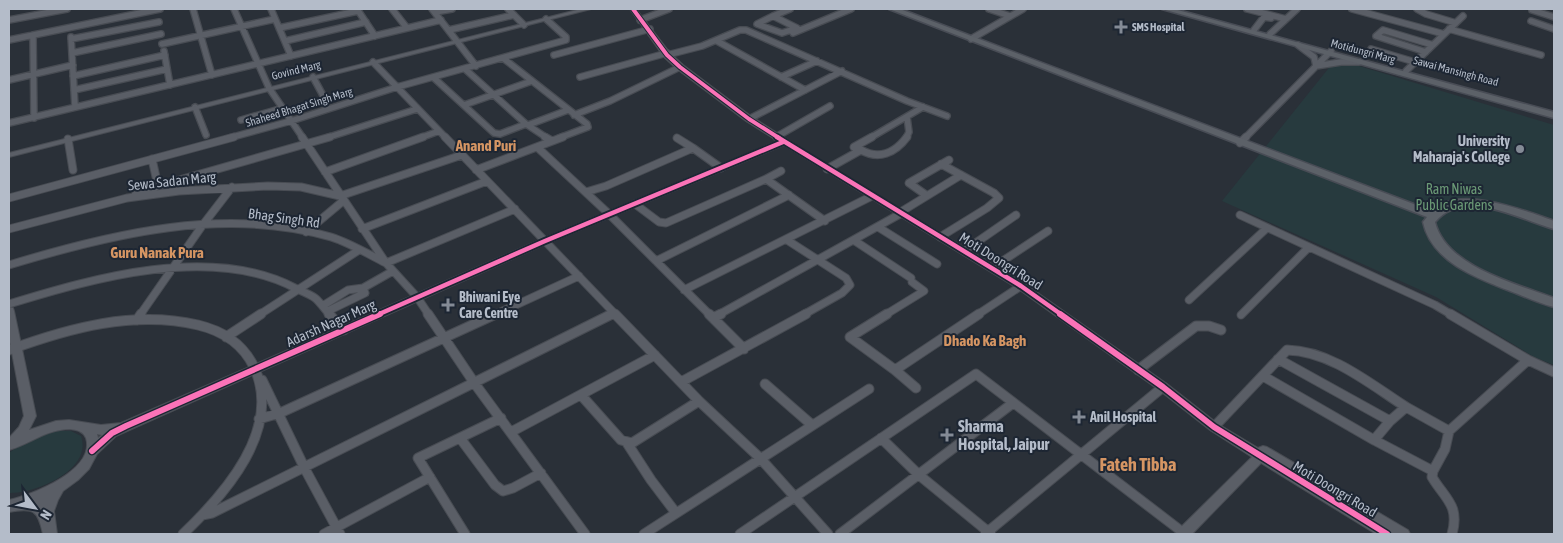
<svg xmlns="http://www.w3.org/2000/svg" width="1563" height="543" font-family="'Asap Condensed',sans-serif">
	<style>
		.green { fill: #273a3e }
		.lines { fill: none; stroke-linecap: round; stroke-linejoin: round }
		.minor-far2-casing { stroke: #484c53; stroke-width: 8 }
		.minor-far1-casing { stroke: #484c53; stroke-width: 9 }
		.minor-casing { stroke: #484c53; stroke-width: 11 }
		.tertiary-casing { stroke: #484c53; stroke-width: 2 }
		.primary-casing { stroke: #484c55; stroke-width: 3 }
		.minor-far2 { stroke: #5a5e66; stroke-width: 5.5 }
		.minor-far1 { stroke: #5a5e66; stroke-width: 7 }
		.minor { stroke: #5a5e66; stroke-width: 9 }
		.tertiary { fill: #5a5e66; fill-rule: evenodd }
		.primary { fill: #5c6168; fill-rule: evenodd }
		.cycleway-far2-casing { stroke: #1d2633; stroke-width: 6 }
		.cycleway-far1-casing { stroke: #1d2633; stroke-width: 8 }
		.cycleway-casing { stroke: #1d2633; stroke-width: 9 }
		.cycleway-far2 { stroke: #fb73b8; stroke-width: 4 }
		.cycleway-far1 { stroke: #fb73b8; stroke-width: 4.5 }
		.cycleway { stroke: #fb73b8; stroke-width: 6 }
		.poi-dot { fill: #848b96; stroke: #1d2633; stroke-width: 2 }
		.labels { text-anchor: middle; stroke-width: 4; stroke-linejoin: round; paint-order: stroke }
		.far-poi-label { font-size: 11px; font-weight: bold; fill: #b4bcc9; stroke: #1d2633; text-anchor: start }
		.far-street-label { font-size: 11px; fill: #b4bcc9; stroke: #1d2633 }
		.poi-label { font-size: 14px; font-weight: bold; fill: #b4bcc9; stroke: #1d2633; text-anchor: start }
		.street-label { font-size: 14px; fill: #b4bcc9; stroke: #1d2633 }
		.park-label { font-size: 14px; fill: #6b9a76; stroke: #1d2633 }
		.neighbourhood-label { font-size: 15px; font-weight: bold; fill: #d59563; stroke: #1d2633 }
		.near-poi-label { font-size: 16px; font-weight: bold; fill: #b4bcc9; stroke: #1d2633; text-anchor: start }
		.near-neighbourhood-label { font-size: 18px; font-weight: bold; fill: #d59563; stroke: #1d2633 }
	</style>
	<rect width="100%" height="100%" fill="#2a3038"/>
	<path class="green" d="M1336,59L1554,125V365L1534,357L1436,297L1222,201Z
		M57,431H71L81,436C93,470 35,494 9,493V453C24,442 39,435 57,431Z"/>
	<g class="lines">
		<defs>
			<path id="minor-far2" d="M193,9L212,75
				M234,9L269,88L303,138
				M271,9L291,56
				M357,9L375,36
				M392,9L407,28
				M432,9L476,66
				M508,9L524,25
				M989,9L1010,16
				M1247,9L1286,19
				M1352,9L1444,34
				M1417,9L1426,14L1456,23
				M1532,10L1554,17
				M435,12L452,9
				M773,16L797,28L782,33L757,24Z
				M773,16L790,9
				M9,20L67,9
				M640,20L669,9
				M1531,21L1554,29
				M279,28L358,11
				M1449,29L1541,55
				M449,30L514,15
				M1254,30L1264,17L1271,18
				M793,33L851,9
				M1270,34L1297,9
				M33,35L34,118
				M71,37L75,107
				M71,39L159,22
				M971,39L1023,9
				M9,40L160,9
				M285,41L366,22
				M717,41L805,90
				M162,44L275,19
				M1298,45L1314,57L1316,66L1341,62H1359
				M1371,49L1415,62
				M164,51L170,85
				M1426,52L1376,36L1383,30L1433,45
				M72,53L161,34
				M554,55L650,29
				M667,55L702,46L740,30H746L907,101L947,116
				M503,58L587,124L588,127L559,138
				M373,62L446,138
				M465,69L526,124L547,138
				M1406,71L1463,16
				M73,76L165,55
				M313,77L326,101
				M580,77L667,53
				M781,77L817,61
				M434,78L494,133L500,134L526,124
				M9,80L73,65
				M74,90L167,69
				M464,105L532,81
				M195,107L206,135
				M574,115L610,101L680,67
				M749,119L842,71
				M241,120L283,108
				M9,123L441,20
				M528,125L568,110
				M776,137L830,106
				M229,138L291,121L397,87L566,40V37L546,19
				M326,138L417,109
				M420,138L439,131
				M870,138L923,107
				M906,138L909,132L907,117
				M1245,138L1331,51"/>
			<path id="minor-far1" d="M302,137L386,263L417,297L429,315
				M445,137L616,315
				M545,137L552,141
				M677,138L693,148
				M68,139L73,170
				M1240,143L1246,137
				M537,147L609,214L710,315
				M861,150C879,160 895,153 907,137
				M152,159L158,186
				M827,169L861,150L854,147L872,137
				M476,170L563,137
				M325,172L423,137
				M766,179L781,171
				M586,192L606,186L693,148L721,168
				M135,195L158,186L330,137
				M926,195L909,183L949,160
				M9,198L234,137
				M635,204L659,222L666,223L766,179L825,221
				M899,213L961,175
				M1240,215L1435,305L1452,315
				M878,227L937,264
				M9,229L127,198L179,191L268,186L301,187L340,196L462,155
				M362,229L487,181
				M306,232L343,201
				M940,237L987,208L999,198L994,193L941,164
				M787,240L846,278L850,285L842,293L803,315
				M855,241L911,278
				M964,251L1016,215
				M656,261L789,195
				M9,265C111,234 225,206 331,237C350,243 368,254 386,263L515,209
				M992,268L1048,231
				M363,288L393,271
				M684,290L872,196
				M1189,300L1267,228
				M9,304C94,278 211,244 295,288C301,291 309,294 315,298C321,303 325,310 330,315
				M324,305L348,290L363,288L365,293L330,310
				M140,315L202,226L232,187
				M259,315L359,250
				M494,315L579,276
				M610,315L614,313
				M718,315L900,214
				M885,315L924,291L912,282
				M977,315L1021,286
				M1241,315L1309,247"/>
			<path id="minor" d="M329,314L344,330
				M428,314L475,384L585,534
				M615,314L699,401L760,458L828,534
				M709,314L744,349
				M887,314L850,337L895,370L979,314
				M1450,314L1528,360L1554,372
				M713,318L721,314
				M137,320L141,314
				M226,337L261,314
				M9,350C69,328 134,310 198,325C223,331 243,344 254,367C283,429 225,494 183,534
				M895,370L916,388
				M1138,370L1196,326H1209L1221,330
				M1263,376L1374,440L1390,421L1278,359
				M262,380L305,469L340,534
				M681,382L806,314
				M765,384L812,425
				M581,395L621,440L632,443L699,401
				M259,419L280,413L496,314
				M1390,421L1406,407L1449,431L1528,360
				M1214,427L1287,350C1331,351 1370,384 1406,407
				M1449,431L1445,449L1433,471L1432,477C1445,499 1460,505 1452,534
				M511,432L655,355
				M460,438L495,485L503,491L513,488L541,473
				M881,438L919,475L991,534
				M1374,440L1433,471
				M627,443L651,480L676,513
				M202,515L212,513L612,314
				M324,534L430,477
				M465,534L418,458L501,418
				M644,534L869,389
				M740,534L976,374L1185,534
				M840,534L1013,403
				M985,534L1163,387"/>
			<path id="tertiary" d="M581,9H591L9,157V153Z
				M630,9H636L670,53L683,65L752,117L830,167L1025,284L1167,384L1218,424L1258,448L1263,446L1267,447L1408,530L1410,534H1376L1261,463L1192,534H1176L1178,530L1252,457L1210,430L1159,390L1017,288L784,145L548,243L116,436L97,454L89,469L78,480L63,491L58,500L54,511L57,534H43C38,510 33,507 9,512V500C32,495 96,470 86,438C83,431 77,430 70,429C47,429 30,444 9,450V438L19,427L24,416L9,337V307L13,308L14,311L36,416L29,430L56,421L69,420L101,425L121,423L542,239L778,141L746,121L677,69L664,57ZM97,434L102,435L98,438Z"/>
			<path id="primary" d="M889,9H900L1432,211C1457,184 1526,211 1554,221V229C1518,219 1465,187 1435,222C1446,267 1517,284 1554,298V307C1542,304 1530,299 1518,294C1482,280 1432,264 1423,222L1427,217Z
				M1162,9H1174L1554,112V118Z"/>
		</defs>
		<use href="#minor-far2" class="minor-far2-casing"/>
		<use href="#minor-far1" class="minor-far1-casing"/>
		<use href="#minor" class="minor-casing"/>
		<use href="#tertiary" class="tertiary-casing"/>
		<use href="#primary" class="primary-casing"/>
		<use href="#minor-far2" class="minor-far2"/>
		<use href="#minor-far1" class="minor-far1"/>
		<use href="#minor" class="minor"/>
		<use href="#tertiary" class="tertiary"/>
		<use href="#primary" class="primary"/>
		<defs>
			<path id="cycleway-far2" d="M633,9L667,55L680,67L749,119L779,138"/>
			<path id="cycleway-far1" d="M777,137L1021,286L1062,315
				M377,315L545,241L783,142"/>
			<path id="cycleway" d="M1060,314L1163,387L1214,427L1387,534
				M92,451L112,433L126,426L380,314"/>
		</defs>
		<use href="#cycleway-far2" class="cycleway-far2-casing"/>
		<use href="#cycleway-far1" class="cycleway-far1-casing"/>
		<use href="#cycleway" class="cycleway-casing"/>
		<use href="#cycleway-far2" class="cycleway-far2"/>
		<use href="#cycleway-far1" class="cycleway-far1"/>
		<use href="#cycleway" class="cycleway"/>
	</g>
	<g class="poi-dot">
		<path d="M1118.5 19.5h5v5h5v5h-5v5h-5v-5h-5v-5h5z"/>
		<circle cx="1520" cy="149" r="5"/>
		<path d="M445.5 297.5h5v5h5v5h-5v5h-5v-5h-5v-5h5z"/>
		<path d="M1076.5 409.5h5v5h5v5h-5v5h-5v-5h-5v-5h5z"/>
		<path d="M944.5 427.5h5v5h5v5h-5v5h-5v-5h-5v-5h5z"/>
	</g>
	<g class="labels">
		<g class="far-poi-label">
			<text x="1132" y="31">SMS Hospital</text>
		</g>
		<g class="far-street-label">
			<text transform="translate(1363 51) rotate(15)" y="4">Motidungri Marg</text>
			<text transform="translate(296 70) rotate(-14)" y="4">Govind Marg</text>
			<text transform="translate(1456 71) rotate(15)" y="4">Sawai Mansingh Road</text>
			<text transform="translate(299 107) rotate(-17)" y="4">Shaheed Bhagat Singh Marg</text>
		</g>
		<g class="poi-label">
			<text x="1510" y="146" text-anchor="end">University<tspan x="1510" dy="16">Maharaja's College</tspan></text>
			<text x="459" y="302">Bhiwani Eye<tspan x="459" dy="16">Care Centre</tspan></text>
			<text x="1090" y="422">Anil Hospital</text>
		</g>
		<g class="street-label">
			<text transform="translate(172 181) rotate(-6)" y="5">Sewa Sadan Marg</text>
			<text transform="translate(284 218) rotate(8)" y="5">Bhag Singh Rd</text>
			<text transform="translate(1001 261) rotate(32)" y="5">Moti Doongri Road</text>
			<text transform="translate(331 323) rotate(-24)" y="5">Adarsh Nagar Marg</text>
			<text transform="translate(1335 489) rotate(31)" y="5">Moti Doongri Road</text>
		</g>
		<g class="park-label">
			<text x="1454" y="194">Ram Niwas<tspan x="1454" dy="16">Public Gardens</tspan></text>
		</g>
		<g class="neighbourhood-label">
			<text x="486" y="151">Anand Puri</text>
			<text x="157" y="258">Guru Nanak Pura</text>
			<text x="985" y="346">Dhado Ka Bagh</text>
		</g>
		<g class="near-poi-label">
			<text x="958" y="432">Sharma<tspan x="958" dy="18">Hospital, Jaipur</tspan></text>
		</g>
		<g class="near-neighbourhood-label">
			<text x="1138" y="471">Fateh Tibba</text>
		</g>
	</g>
	<rect width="1563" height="543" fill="none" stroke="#b4bcc9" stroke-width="20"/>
	<g transform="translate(35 508) rotate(122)" stroke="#1d2633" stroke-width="4" paint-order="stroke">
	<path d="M0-4L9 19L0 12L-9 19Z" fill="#b4bcc9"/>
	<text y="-8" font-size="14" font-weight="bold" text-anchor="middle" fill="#b4bcc9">N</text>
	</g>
</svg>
